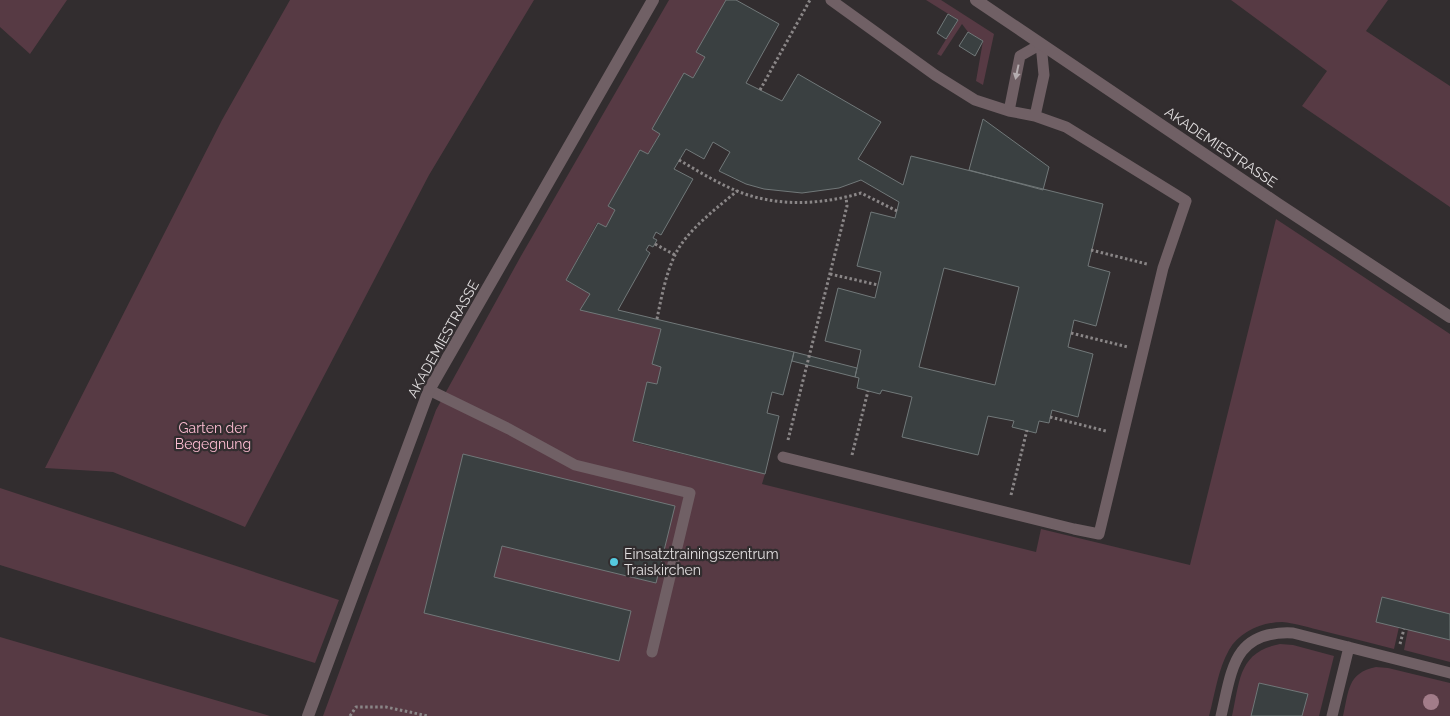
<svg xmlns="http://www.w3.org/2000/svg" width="1450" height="716" font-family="Raleway,sans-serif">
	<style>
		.green { fill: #573a44 }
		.building { fill: #3a4041; stroke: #717879; fill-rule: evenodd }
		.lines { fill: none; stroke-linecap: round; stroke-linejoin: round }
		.path { stroke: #8a8687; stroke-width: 3; stroke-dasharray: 2.5 2.5; stroke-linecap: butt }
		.lane { stroke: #706065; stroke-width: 11 }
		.street { stroke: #706065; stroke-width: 12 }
		.tree { fill: #a27c89 }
		.oneway { fill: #b4acaf }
		.poi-dot { fill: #55cadf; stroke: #322d2f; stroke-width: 2 }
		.labels { text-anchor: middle; stroke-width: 4.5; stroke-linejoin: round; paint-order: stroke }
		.street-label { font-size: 14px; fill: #e2dfe0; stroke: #322d2f }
		.park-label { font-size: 14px; fill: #fdbdd2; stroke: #322d2f }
		.poi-label { font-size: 14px; fill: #e2dfe0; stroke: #322d2f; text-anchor: start }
	</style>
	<rect width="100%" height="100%" fill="#322d2f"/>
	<path class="green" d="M0,0H67L30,54L0,27Z
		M290,0H534L429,175L245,527L113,472L45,468L222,120Z
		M669,0H726L697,52L705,57L648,154L640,150L608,206L615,210L606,227L597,223L566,280L590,294L581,310L661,329L652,364L661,367L657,384L647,383L633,442L765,474L762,484L1036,552L1041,529L1190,565L1276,219L1450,334V614L1382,597L1376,622L1399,627L1394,649C1371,643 1347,637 1323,631C1310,628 1295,623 1282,622C1262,622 1239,632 1229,650C1218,669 1215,694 1209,716H323L436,410L521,256Z
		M926,0H941L994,34L983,85L976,81L983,41L968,32L962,24L941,56L937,54L958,20Z
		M1231,0H1388L1366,31L1450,86V207L1302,106L1327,71Z
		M0,488L339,600L315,663L0,565Z
		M1408,629L1450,640V662L1404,650Z
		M0,637L270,716H0Z
		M1280,644L1293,645L1334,656L1319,716H1302L1307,694L1259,683L1251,716H1232C1240,681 1238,652 1280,644Z
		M1376,667L1388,668L1450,683V716H1343C1349,691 1347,673 1376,667Z"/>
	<path class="building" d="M726,0H736L779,24L746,83L782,101L798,74L881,122L858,159L903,185L911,156L1103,204L1088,266L1110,272L1096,326L1074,320L1068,347L1093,354L1078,417L1052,410L1049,423L1039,421L1036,433L1012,427L1014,421L988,416L978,455L902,437L912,397L882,390L880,394L857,388L859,378L855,377L861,350L825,341L838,288L875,298L881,272L857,266L871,212L895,218L899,202L861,180L839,188L802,193L764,189L746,184L719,171L730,152L713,142L704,159L686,149L674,169L693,179L661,235L656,232L653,238L657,240L653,247L649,245L646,250L650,253L618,310L794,352L783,395L772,392L767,413L779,416L765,474L633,441L647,382L657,384L661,367L652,364L661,329L580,310L590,294L566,280L598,223L606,227L615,210L608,206L640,150L648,154L660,134L652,129L684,73L693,78L705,57L696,52ZM944,268L1019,287L995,385L919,367Z
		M948,14L958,20L946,39L937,33Z
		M968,32L983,41L975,56L959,46Z
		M983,119L1049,167L1043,190L969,170Z
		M794,352L857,368L855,377L792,361Z
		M463,454L675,506L656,583L502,546L494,577L631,611L619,661L424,613Z
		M1382,597L1450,614V640L1376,622Z
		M1259,683L1308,694L1302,716H1251Z"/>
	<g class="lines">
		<path class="path" d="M760,90L810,0
			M679,160C698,171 717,183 737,191C776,207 821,205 861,193L897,211
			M655,244L675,255
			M1091,250L1147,264
			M830,274L878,285
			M657,319C661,299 666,273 675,255C686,231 717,208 737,191
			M1071,333L1128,347
			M1050,417L1106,431
			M788,440L847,206L846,197
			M852,455L868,391
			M1011,495L1027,430
			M1400,644L1404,629
			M350,716L356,707H386L428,716"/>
		<path class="lane" d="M1009,111L1020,56L1041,44L1044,75L1035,116
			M429,390L509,429L575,465L690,493L652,652
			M783,457L1074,529L1099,534L1163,268L1186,201L1066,127L1035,116L1009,111L975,100L935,75L831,0
			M1221,716C1232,670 1233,630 1293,633L1450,673
			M1332,716L1349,647"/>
		<path class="street" d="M976,0L1278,204L1450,317
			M308,716L429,390L653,0"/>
	</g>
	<circle class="tree" cx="1431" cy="702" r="8"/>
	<defs><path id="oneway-solid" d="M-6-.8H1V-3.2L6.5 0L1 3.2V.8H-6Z" transform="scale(1.25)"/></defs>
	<use class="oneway" href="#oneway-solid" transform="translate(1017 72) rotate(102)"/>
	<circle class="poi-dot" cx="614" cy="562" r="5"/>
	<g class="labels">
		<g class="street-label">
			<text transform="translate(1221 147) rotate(34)" y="5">AKADEMIESTRASSE</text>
			<text transform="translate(443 339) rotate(-61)" y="5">AKADEMIESTRASSE</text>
		</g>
		<g class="park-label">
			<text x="213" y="433">Garten der<tspan x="213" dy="16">Begegnung</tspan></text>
		</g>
		<g class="poi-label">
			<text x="624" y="559">Einsatztrainingszentrum<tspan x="624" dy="16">Traiskirchen</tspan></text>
		</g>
	</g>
</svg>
